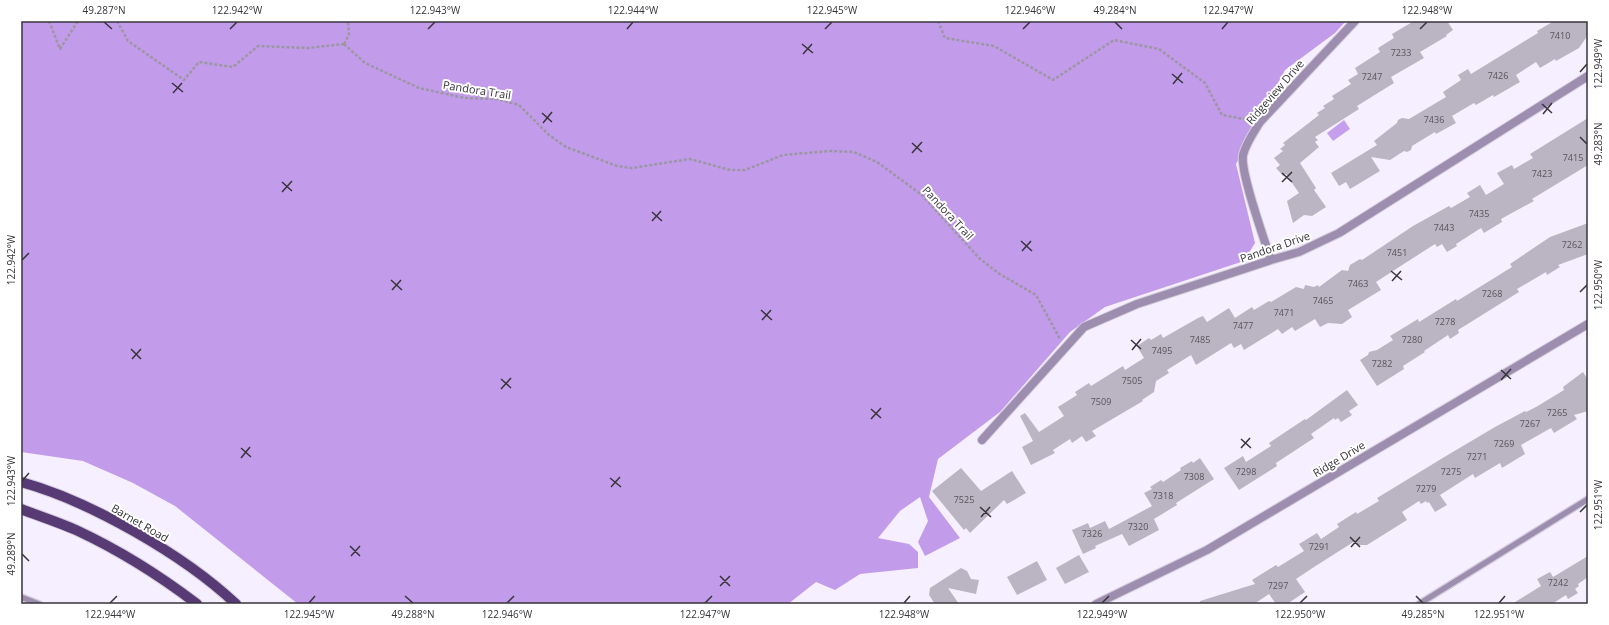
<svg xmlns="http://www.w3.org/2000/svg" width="1609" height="625" font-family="'Open Sans',sans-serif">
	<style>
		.forest { fill: #c29ceb }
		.water { fill: #c59fee }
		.building { fill: #bab4c3 }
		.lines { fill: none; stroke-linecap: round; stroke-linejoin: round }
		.service-casing { stroke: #d4cddc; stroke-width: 8 }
		.minor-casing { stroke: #d4cddc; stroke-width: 10 }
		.primary-casing { stroke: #d4cddc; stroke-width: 12 }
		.path { stroke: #9b96a1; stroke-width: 2.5; stroke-dasharray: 3 2; stroke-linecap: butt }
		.service { stroke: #9d8daf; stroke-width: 5.5 }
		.minor { stroke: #9d8daf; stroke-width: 8 }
		.primary { stroke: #583a75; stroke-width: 10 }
		.ticks { fill: none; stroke: #37343a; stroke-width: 1.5 }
		.labels { text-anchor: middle; stroke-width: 4; stroke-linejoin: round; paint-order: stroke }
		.number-label { font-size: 9px; fill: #58545c }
		.street-label { font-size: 11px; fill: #37343a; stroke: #fff }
		.neatline { fill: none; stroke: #37343a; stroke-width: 1.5 }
		.ticks-label { font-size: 10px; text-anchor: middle; fill: #37343a }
	</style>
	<rect width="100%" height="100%" fill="#f6efff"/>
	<path class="forest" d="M21,21H1346L1335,33L1285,70L1236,164L1255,243L1244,261L1105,307L1070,332L1000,412L938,459L929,497L960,538L925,556L918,542L928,521L920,497L900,511L878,538L909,544L918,552V568L860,574L835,590L816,582L788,604H298L175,506L133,483L83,461L21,452Z"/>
	<path class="water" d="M1344,120L1350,129L1333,141L1327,133Z"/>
	<path class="building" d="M1414,21H1447L1453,30L1446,35L1447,36L1420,52L1424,58L1391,77L1394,83L1357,106L1359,109L1315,137L1318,140L1315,142L1319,147L1300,163L1316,188L1314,190L1326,207L1312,216L1304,215L1293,223L1287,201L1299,193L1286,174L1283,176L1276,168L1280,165L1274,158L1283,151L1280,149L1285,145L1283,143L1319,115L1317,113L1325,108L1323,106L1334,99L1332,96L1351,84L1348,80L1358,74L1355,68L1380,52L1378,48L1394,38L1392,34Z
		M1554,21H1588V35L1579,48L1556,61L1555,59L1540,68L1536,62L1516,75L1520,82L1494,97L1493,95L1476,105L1474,103L1452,116L1456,123L1436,134L1435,132L1412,146L1411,150L1407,152L1404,151L1390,160L1371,157L1380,171L1350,189L1346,182L1339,186L1331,173L1377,145L1374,141L1397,123L1398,120L1402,118L1409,119L1446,97L1443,92L1461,80L1458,75L1468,69L1471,74L1538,33L1537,31Z
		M1588,118V165L1532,199L1534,201L1501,219L1502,222L1484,233L1481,228L1456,244L1457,246L1447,252L1442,244L1437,247L1435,244L1396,269L1376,282L1381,290L1348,310L1352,317L1342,324L1328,323L1320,327L1315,319L1295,331L1292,327L1282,334L1278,329L1244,350L1241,344L1234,348L1231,343L1196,365L1191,355L1167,370L1169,373L1156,381L1154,392L1142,400L1143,401L1092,431L1096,436L1086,442L1082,436L1072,443L1070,439L1053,450L1055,453L1031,465L1022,447L1033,441L1020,416L1025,413L1039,432L1064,416L1058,407L1077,395L1075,392L1089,383L1091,386L1123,366L1125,370L1144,358L1137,346L1149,338L1151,340L1161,334L1163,338L1198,318L1203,316L1207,322L1229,308L1235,318L1252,307L1254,310L1269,301L1271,302L1296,287L1304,289L1305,285L1314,287L1318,285L1319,287L1342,270L1348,271L1350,265L1360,259L1362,260L1413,226L1449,206L1451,208L1470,197L1467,193L1480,185L1486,195L1504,184L1497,173L1512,165L1514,169L1533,158L1530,154Z
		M1588,223V254L1558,265L1560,267L1547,275L1546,272L1517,289L1519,292L1458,330L1459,333L1450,339L1448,335L1424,351L1425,352L1403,366L1404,369L1377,386L1360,360L1368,355L1369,352L1377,350L1393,340L1390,336L1418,319L1419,322L1456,299L1457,301L1512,267L1510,264L1550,237Z
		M1583,372L1588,380V411L1574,415L1577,419L1554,433L1551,428L1521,445L1525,454L1502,468L1500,463L1475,478L1473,474L1440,495L1447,505L1435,512L1429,502L1427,503L1426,501L1421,504L1419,501L1402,512L1407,520L1367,545H1358L1355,541L1314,567L1296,579L1305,592L1287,604H1276L1269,594L1254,604H1200V601L1255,584L1252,580L1276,565L1278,567L1304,551L1299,544L1317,533L1321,539L1339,527L1337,524L1356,512L1357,514L1379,501L1377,498L1446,456L1495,427L1525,411L1526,412L1536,407L1564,390L1563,387Z
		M1347,390L1358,405L1349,411L1352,415L1341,422L1338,418L1335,420L1334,418L1311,434L1314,438L1276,463L1277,466L1239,490L1224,468L1243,456L1246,462L1271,446L1269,443L1305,419L1306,420Z
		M1200,458L1214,479L1176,503L1177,505L1154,519L1159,530L1129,546L1122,534L1095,546L1096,548L1083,554L1072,530L1088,523L1090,528L1105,521L1109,529L1152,506L1144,493L1152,489L1150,487L1161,480L1163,482L1181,470L1180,468L1192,461L1193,463Z
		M961,468L981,491L1012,471L1026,493L1007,504L1004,500L970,533L966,528L964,530L932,491Z
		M1079,555L1089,572L1065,584L1056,568Z
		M1588,556V577L1578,584L1579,586L1575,589L1578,593L1568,599L1566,595L1552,604H1512L1541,586L1537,579L1550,572L1553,577Z
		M1037,561L1047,580L1017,595L1007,577Z
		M961,568L967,571L971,579L979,580L976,594L948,588L959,604H935L929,595L930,588Z"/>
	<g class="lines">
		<defs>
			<path id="service" d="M21,597L39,604
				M1419,604L1588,499"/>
			<path id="minor" d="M1271,260C1264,239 1240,172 1243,155C1246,143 1254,132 1260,122L1355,21
				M982,440L1084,327L1137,304L1271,260L1299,252L1339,233L1588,76
				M1096,604L1207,550L1588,324"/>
			<path id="primary" d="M21,482C90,501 184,555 236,604
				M21,509C39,516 58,522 76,530C119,550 159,575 197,604"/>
		</defs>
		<use href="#service" class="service-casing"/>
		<use href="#minor" class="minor-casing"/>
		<use href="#primary" class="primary-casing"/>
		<path class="path" d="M49,21L60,49L78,21
			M102,21H104
			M117,21L128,41L184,80L199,62L233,67L258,46L308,48L344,44
			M938,21L945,38L994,46L1053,80L1114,40L1159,49L1205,83L1222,115L1250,120
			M344,44L365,63L419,88L464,98L497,99L519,105L549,135L566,147L617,166L632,168L690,159L730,170H745L783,155L830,151L854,152L877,162L922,195L979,258L998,273L1036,295L1060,339
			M344,44L349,35L348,21"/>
		<use href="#service" class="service"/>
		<use href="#minor" class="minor"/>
		<use href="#primary" class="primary"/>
	</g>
	<path class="ticks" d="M104,22L112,29M1115,22L1122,29M230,29L237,22M428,29L435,22M627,29L633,22M825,29L832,22M1023,29L1030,22M1222,29L1228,22M1420,29L1427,22M802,44L813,53M803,54L812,44M1580,72L1587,64M1172,74L1183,83M172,83L183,92M1173,84L1182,73M173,93L182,83M1542,104L1552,113M542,113L552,122M1543,114L1552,103M543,123L552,112M1580,137L1587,144M912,143L922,152M912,153L922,142M1282,173L1292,182M282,182L292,191M1282,182L1292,172M282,192L292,181M652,212L662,221M652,221L661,211M1021,241L1032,251M1022,251L1031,241M22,260L29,253M1391,271L1402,280M391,280L402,290M1392,281L1401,271M392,290L401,280M1580,292L1587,285M761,310L772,320M762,320L771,310M1131,340L1141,349M131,349L141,359M1132,350L1141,339M132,359L141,349M1501,370L1511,379M501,379L511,388M1501,380L1511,369M501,389L511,378M871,409L881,418M871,419L881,408M1241,439L1251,448M241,448L251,457M1241,448L1250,438M241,458L250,447M610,478L621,487M22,481L29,473M611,487L620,477M980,507L991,517M1580,512L1587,505M981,517L990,507M1350,537L1360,547M350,546L360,556M1351,547L1360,537M22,554L29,561M351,556L360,546M720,576L730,586M720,586L730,576M405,596L413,603M1416,596L1423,603M110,603L117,596M309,603L315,596M507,603L514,596M705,603L712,596M904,603L910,596M1102,603L1109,596M1300,603L1307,596M1499,603L1505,596"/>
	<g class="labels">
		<g class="number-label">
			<text x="1560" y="39">7410</text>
			<text x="1401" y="56">7233</text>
			<text x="1498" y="79">7426</text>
			<text x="1372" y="80">7247</text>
			<text x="1434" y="123">7436</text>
			<text x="1573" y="161">7415</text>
			<text x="1542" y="177">7423</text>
			<text x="1479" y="217">7435</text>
			<text x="1444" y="231">7443</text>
			<text x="1572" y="248">7262</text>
			<text x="1397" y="256">7451</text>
			<text x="1358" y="287">7463</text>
			<text x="1492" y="297">7268</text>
			<text x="1323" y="304">7465</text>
			<text x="1284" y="316">7471</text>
			<text x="1445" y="325">7278</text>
			<text x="1243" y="329">7477</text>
			<text x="1200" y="343">7485</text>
			<text x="1412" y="343">7280</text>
			<text x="1162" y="354">7495</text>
			<text x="1382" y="367">7282</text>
			<text x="1132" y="384">7505</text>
			<text x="1101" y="405">7509</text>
			<text x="1557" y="416">7265</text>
			<text x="1530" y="427">7267</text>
			<text x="1504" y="447">7269</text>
			<text x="1477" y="460">7271</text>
			<text x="1246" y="475">7298</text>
			<text x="1451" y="475">7275</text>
			<text x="1194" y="480">7308</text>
			<text x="1426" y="492">7279</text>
			<text x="1163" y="499">7318</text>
			<text x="964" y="503">7525</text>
			<text x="1138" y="530">7320</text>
			<text x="1092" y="537">7326</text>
			<text x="1319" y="550">7291</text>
			<text x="1558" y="586">7242</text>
			<text x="1278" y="589">7297</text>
		</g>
		<g class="street-label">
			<text transform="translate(477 90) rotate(9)" y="4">Pandora Trail</text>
			<text transform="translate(1275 92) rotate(-49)" y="4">Ridgeview Drive</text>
			<text transform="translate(948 213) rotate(47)" y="4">Pandora Trail</text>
			<text transform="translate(1275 247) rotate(-19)" y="4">Pandora Drive</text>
			<text transform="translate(1339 459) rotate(-31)" y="4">Ridge Drive</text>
			<text transform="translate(140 523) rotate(30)" y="4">Barnet Road</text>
		</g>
	</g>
	<rect width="1609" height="625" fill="none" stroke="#ffffff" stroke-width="44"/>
	<rect x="22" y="22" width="1565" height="581" class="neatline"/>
	<g class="ticks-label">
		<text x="104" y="14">49.287°N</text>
		<text x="237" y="14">122.942°W</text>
		<text x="435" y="14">122.943°W</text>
		<text x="633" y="14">122.944°W</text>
		<text x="832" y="14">122.945°W</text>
		<text x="1030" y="14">122.946°W</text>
		<text x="1115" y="14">49.284°N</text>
		<text x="1228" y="14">122.947°W</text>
		<text x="1427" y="14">122.948°W</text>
		<text transform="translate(1598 64) rotate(-90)" y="4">122.949°W</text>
		<text transform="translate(1598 144) rotate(-90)" y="4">49.283°N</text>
		<text transform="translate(11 260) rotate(-90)" y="4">122.942°W</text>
		<text transform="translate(1598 285) rotate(-90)" y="4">122.950°W</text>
		<text transform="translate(11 481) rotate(-90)" y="4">122.943°W</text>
		<text transform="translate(1598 505) rotate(-90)" y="4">122.951°W</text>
		<text transform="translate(11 554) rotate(-90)" y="4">49.289°N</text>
		<text x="110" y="618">122.944°W</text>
		<text x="309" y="618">122.945°W</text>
		<text x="413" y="618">49.288°N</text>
		<text x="507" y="618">122.946°W</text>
		<text x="705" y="618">122.947°W</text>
		<text x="904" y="618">122.948°W</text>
		<text x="1102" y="618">122.949°W</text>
		<text x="1300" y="618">122.950°W</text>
		<text x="1423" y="618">49.285°N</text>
		<text x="1499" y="618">122.951°W</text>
	</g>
</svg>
